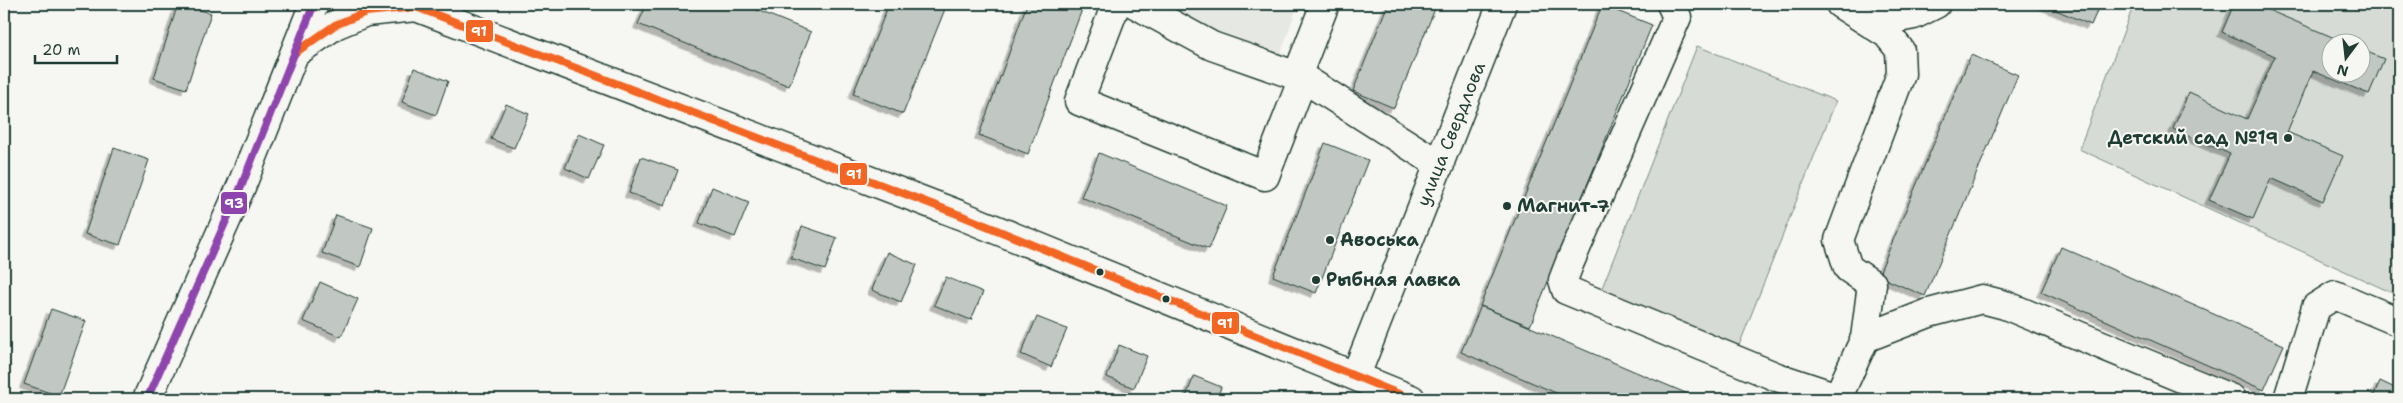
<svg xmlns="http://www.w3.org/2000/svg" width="2403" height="403" font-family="'Shantell Sans',sans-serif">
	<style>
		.built { fill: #e6e8e4 }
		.green { fill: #d6dbd6; stroke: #7a8c85; fill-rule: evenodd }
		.building { fill: #c1c8c3; stroke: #1f3d34; filter: url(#shadow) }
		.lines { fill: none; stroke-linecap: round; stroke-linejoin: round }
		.minor-casing { stroke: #1f3d34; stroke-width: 31 }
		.minor { stroke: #f6f6f2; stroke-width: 28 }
		.bus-1-casing { stroke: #f6f6f2; stroke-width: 11 }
		.bus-2-casing { stroke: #f6f6f2; stroke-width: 11 }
		.bus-1 { stroke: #f26522; stroke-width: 8 }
		.bus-2 { stroke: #8e44ad; stroke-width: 8 }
		.poi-dot { fill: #1f3d34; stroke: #f6f6f2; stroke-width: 2 }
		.labels { text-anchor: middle; stroke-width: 4; stroke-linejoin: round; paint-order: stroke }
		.street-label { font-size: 18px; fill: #1f3d34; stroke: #f6f6f2 }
		.poi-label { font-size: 18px; font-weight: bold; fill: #1f3d34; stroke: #f6f6f2; text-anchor: start }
		.line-badge { stroke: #f6f6f2; stroke-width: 2 }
		.badge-label { font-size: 14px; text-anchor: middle; font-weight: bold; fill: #fff }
	</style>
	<defs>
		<filter id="shadow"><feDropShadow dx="-4.5" dy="4.5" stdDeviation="0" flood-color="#0004"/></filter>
	</defs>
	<rect width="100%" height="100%" fill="#f6f6f2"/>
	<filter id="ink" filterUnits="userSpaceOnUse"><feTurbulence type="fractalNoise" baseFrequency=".02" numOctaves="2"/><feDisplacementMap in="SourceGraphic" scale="10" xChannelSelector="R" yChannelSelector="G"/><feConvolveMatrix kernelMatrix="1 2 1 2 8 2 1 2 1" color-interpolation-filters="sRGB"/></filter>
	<g filter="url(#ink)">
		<path class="built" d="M1158,4H1298L1279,59L1172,13Z"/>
		<path class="green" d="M2134,4H2399V296L2079,149ZM2330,42H2360V72H2330Z
			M1697,46L1836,101L1738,348L1600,293Z"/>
		<path class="building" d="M178,4L211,13L186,89L154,78Z
			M647,4H742L811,32L789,86L638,24Z
			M889,4H947L903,114L853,94Z
			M1027,4H1084L1028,154L979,135Z
			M1388,4H1437L1394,108L1353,91Z
			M2042,4H2100L2091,25Z
			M2234,4H2254L2344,42H2330V72H2360V49L2384,59L2369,94L2313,71L2287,132L2343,156L2323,201L2271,178L2253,219L2209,200L2230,154L2173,129L2189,92L2247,119L2275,56L2222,32Z
			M1602,5L1652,25L1530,326L1480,306Z
			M1971,55L2018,75L1925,296L1878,276Z
			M414,68L448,81L436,115L402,102Z
			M506,104L529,114L514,148L491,139Z
			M579,134L604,145L589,179L565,168Z
			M1325,143L1368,160L1316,293L1273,276Z
			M114,148L149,160L120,245L85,234Z
			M1099,153L1227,206L1209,249L1081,197Z
			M641,157L678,170L665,206L629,193Z
			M712,187L749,202L735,237L699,223Z
			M336,215L373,228L360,267L322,253Z
			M802,226L837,238L825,270L791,258Z
			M2061,247L2284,345L2264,390L2041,292Z
			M887,252L917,265L901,302L872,290Z
			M946,277L983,292L971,320L934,305Z
			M320,282L358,299L341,337L303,321Z
			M1481,306L1643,375L1700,399H1570L1461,352Z
			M51,309L86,321L59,396L24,384Z
			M1037,317L1067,329L1051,367L1021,354Z
			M1119,345L1147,356L1134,388L1107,377Z
			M1194,376L1221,387L1217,399H1185Z
			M2380,381L2399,390V399H2372Z"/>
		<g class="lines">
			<defs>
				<path id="minor" d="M1116,4L1079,101L1265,176L1303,78
					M1135,4L1212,46L1303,78L1440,165
					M1671,4L1677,17L1570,262L1563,280L1566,290L1777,377L1843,399
					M1840,4L1887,34L1900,50L1901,74L1839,240L1848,268L1872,284L1865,338
					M1872,23L1914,15L1936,4
					M295,53L335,25L366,12L416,7L960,215L1411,399
					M1297,76L1325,4
					M1356,375L1502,4
					M147,399L241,187L314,4
					M1837,399L1865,338L1929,313L1982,299L2005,305L2232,399
					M2288,399L2316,307L2335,295L2399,322"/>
			</defs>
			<use href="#minor" class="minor-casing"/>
			<use href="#minor" class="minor"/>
			<defs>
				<path id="bus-1" d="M295,53L335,25L366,12L416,7L960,215L1411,399"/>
				<path id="bus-2" d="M147,399L241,187L314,4"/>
			</defs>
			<use href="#bus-1" class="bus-1-casing"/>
			<use href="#bus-2" class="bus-2-casing"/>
			<use href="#bus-1" class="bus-1"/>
			<use href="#bus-2" class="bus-2"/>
		</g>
	</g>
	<g class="poi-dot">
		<circle cx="2288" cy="138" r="5"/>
		<circle cx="1507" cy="206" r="5"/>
		<circle cx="1330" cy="240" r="5"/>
		<circle cx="1100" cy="272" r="4.5"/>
		<circle cx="1316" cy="280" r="5"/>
		<circle cx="1166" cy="299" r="4.5"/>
	</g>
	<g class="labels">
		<g class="street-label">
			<text transform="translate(1451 134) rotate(-68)" y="6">улица Свердлова</text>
		</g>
		<g class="poi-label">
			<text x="2278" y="144" text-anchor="end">Детский сад №19</text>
			<text x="1517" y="212">Магнит-7</text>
			<text x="1340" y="246">Авоська</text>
			<text x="1326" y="286">Рыбная лавка</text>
		</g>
	</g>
	<g class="line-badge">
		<rect x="465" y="19" width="29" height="24" rx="5" fill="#f26522"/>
		<rect x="839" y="162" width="29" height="24" rx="5" fill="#f26522"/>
		<rect x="220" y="191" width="28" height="24" rx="5" fill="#8e44ad"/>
		<rect x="1211" y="311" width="29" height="24" rx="5" fill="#f26522"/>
	</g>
	<g class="badge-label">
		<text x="479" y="36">91</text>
		<text x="854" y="179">91</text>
		<text x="234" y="208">93</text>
		<text x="1225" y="328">91</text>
	</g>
	<rect width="2403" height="403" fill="none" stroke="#f6f6f2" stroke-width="20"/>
	<rect x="10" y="10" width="2383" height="383" fill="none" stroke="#1f3d34" stroke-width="2" filter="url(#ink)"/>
	<g transform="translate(2346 58) rotate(195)"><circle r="24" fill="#f6f6f2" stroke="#a0aca6"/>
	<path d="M0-4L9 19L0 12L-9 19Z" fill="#1f3d34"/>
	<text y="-8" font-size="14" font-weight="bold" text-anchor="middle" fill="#1f3d34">N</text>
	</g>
	<path d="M35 55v8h82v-8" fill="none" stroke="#1f3d34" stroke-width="2.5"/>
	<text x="42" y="55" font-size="15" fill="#1f3d34" stroke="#f6f6f2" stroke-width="4" paint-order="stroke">20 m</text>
</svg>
